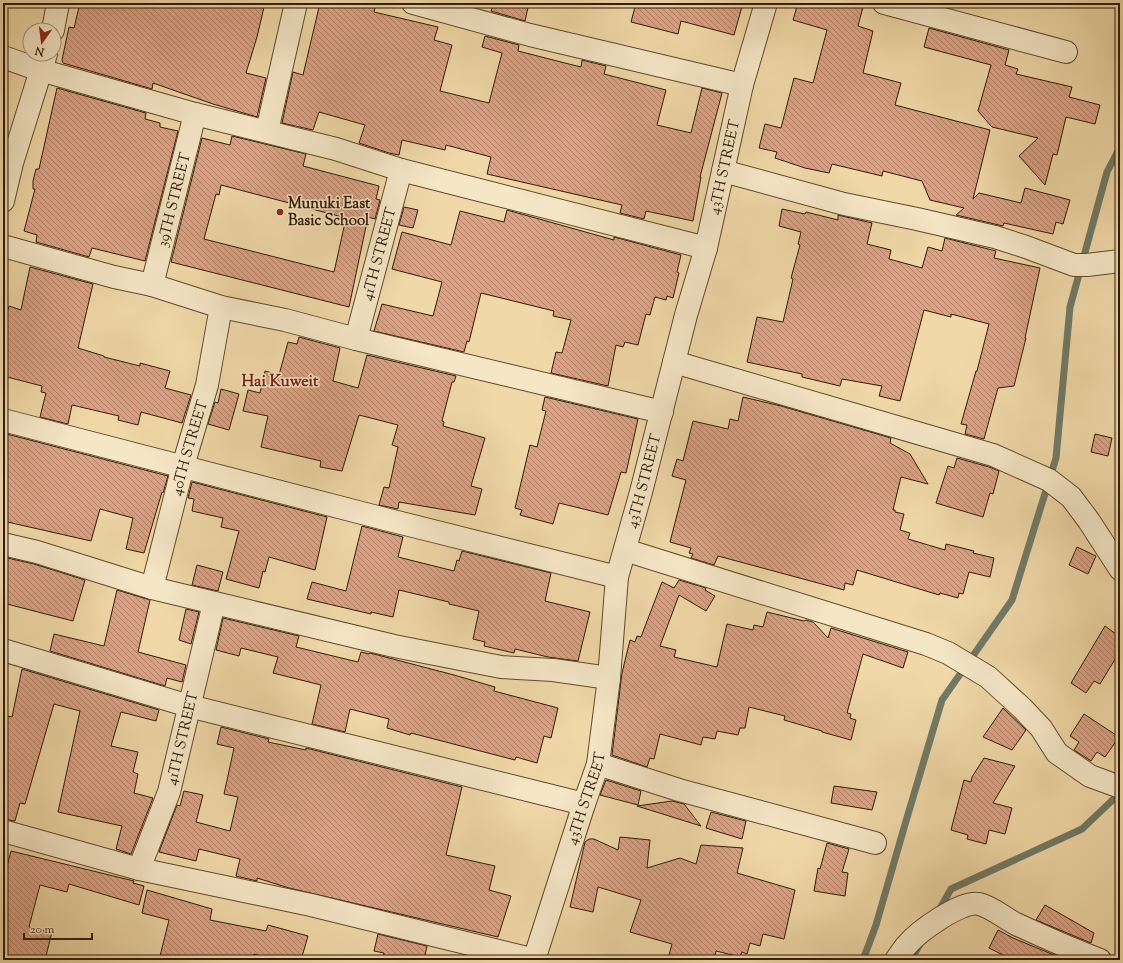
<svg xmlns="http://www.w3.org/2000/svg" width="1123" height="963" font-family="'Sorts Mill Goudy',serif">
	<style>
		.lines { fill: none; stroke-linecap: round; stroke-linejoin: round }
		.stream { stroke: #707a66; stroke-width: 7 }
		.building { fill: url(#building-back-hatch); stroke: #301b01; fill-rule: evenodd }
		.minor-casing { stroke: #604a2b; stroke-width: 24 }
		.minor { stroke: #f5e6c6; stroke-width: 22 }
		.poi-dot { fill: #8f2418; stroke: #f5e6c6; stroke-width: 1.5 }
		.labels { text-anchor: middle; stroke-width: 3; stroke-linejoin: round; paint-order: stroke }
		.street-label { font-size: 15px; fill: #301b01; stroke: #f5e6c6 }
		.poi-label { font-size: 15px; font-weight: bold; fill: #301b01; stroke: #f5e6c6; text-anchor: start }
		.neighbourhood-label { font-size: 16px; font-weight: bold; fill: #7a1f14; stroke: #f5e6c6 }
	</style>
	<defs>
		<pattern id="building-back-hatch" width="6" height="6" patternUnits="userSpaceOnUse"><rect width="6" height="6" fill="#dba285"/><path d="M-1 5l2 2M0 0l6 6M5-1l2 2" fill="none" stroke="#b2836a"/></pattern>
	</defs>
	<rect width="100%" height="100%" fill="#f0d8a8"/>
	<filter id="stains"><feTurbulence type="fractalNoise" baseFrequency=".005" numOctaves="4"/><feColorMatrix values="0 0 0 0 .2 0 0 0 0 .09 0 0 0 0 .02 0 0 0 .5 -.17"/></filter>
	<radialGradient id="worn" r=".72"><stop offset=".6" stop-color="#630" stop-opacity="0"/><stop offset="1" stop-color="#630" stop-opacity=".3"/></radialGradient>
	<g class="lines">
		<path class="stream" d="M938,912L951,889L1082,829L1120,793
			M863,960L876,925L906,821L942,700L1012,600L1056,458L1070,307L1107,172L1120,147
			M911,960L920,944"/>
	</g>
	<path class="building" d="M80,3H265L257,37L246,73L266,78L257,117L213,104L153,83L152,89L63,63L62,60L69,27L74,28Z
		M320,3H376L374,12L438,27L434,40L452,45L440,91L489,103L502,53L482,47L485,36L519,45L518,51L569,64L581,67L582,60L606,66L604,74L666,90L657,125L691,133L702,88L722,93L700,177H701L693,221L646,211L644,219L620,213L622,205L487,174L491,157L446,145L445,150L402,140L399,155L389,153L359,143L365,125L319,112L313,130L282,123L293,72L303,75Z
		M494,3H529L525,21L491,11Z
		M636,3H743L734,35L681,21L678,34L631,22Z
		M798,3H864L858,26L873,31L863,73L901,83L895,105L990,130L973,199L979,193L1021,203L1025,188L1070,200L1063,224L1056,222L1053,234L1004,223L1003,226L956,215L964,208L930,200L922,181L883,171L882,176L832,164L829,173L805,168L775,158L777,152L759,148L765,124L781,128L794,78L813,83L827,30L793,20Z
		M929,28L1009,50L1005,65L1018,69L1016,74L1072,87L1069,97L1100,105L1095,124L1066,117L1057,155L1053,154L1045,185L1019,156L1038,138L992,127L978,111L991,65L924,47Z
		M57,88L146,113L145,119L160,123V127L178,131L145,261L92,248L89,257L36,242L37,235L24,231L35,189H33V181L36,169H39Z
		M232,136L306,154L303,166L379,186L376,199L380,200L375,219L368,217L349,307L171,262L202,138L230,145ZM221,185L346,218L334,272L204,239L216,194L219,195Z
		M404,207L418,210L413,228L399,225Z
		M782,209L805,214L806,212L838,220V215L872,223L867,244L891,250L889,259L922,268L928,247L942,251L945,238L996,251L994,258L1040,268L1025,338H1026L1014,386L998,388L984,439L965,434L967,425L961,424L976,371H977L989,324L951,314V317L924,310L900,401L879,396L882,386L842,379L840,386L802,377V374L747,362L757,317L783,322L793,279L791,278L800,245L798,244L801,232L779,226Z
		M507,210L614,240V237L681,255L677,272L679,273L673,298L667,296L666,300L655,297L650,315L646,314L638,345L625,342L623,347L616,345L608,386L551,373L556,352L562,353L571,320L553,316L554,311L481,293L469,342L467,341L464,352L374,331L382,304L433,316L442,282L392,269L402,232L451,245L460,211L504,222Z
		M30,267L93,284L78,348L104,356V357L140,366V363L170,371L165,388L191,395L182,423L141,412L138,425L118,420L119,416L72,405L68,424L40,417L46,393L41,392L42,386L3,376V326L9,306L21,310Z
		M299,337L340,348L333,381L358,388L367,355L456,376L454,382H452L442,421L444,422L443,426L485,438L471,486L482,489L475,515L399,502L398,509L379,505L384,487L389,488L398,447L392,445L398,425L359,415L342,471L320,467L321,461L261,447L268,416L243,411L248,390L260,393L265,371L279,375L288,342L297,344Z
		M221,389L239,394L229,430L208,424L215,402L218,403Z
		M545,397L638,419L626,473L621,472L608,515L559,503L553,524L520,515L522,510L515,508L530,445L537,447L546,411L542,410Z
		M743,397L781,406L891,438L890,443L910,454L928,484L901,477L893,510H895V512L904,514L900,530L910,533L908,539L945,550L946,544L974,551L973,553L994,558L990,577L969,572L963,594L959,593L958,598L940,593L939,595L857,570L853,585L845,583L844,590L718,556L714,565L691,558L693,554L689,553L691,548L670,542L686,480L672,476L677,459L683,461L693,421L728,429L730,419L738,421Z
		M3,433L168,476L163,493L162,492L144,553L126,549L133,518L100,509L91,541L3,521Z
		M1095,434L1112,438L1108,456L1091,452Z
		M957,458L989,467L999,471L993,494L990,493L983,517L936,503L948,466L954,468Z
		M192,482L327,517L315,570L269,557L265,572L263,571L259,588L226,579L239,531L221,527L223,518L192,511L194,499L188,498Z
		M362,526L403,537L398,557L454,571L457,560L459,561L462,551L551,573L545,601L590,612L578,661L548,657L515,649L514,653L484,646L485,642L473,639L479,611L449,604V602L399,590L393,617L371,612V614L307,599L312,582L346,591Z
		M1077,547L1096,556L1088,574L1069,565Z
		M3,557L34,564L85,580L73,621L3,603Z
		M197,565L223,572L218,591L192,585Z
		M679,580L706,588L705,590L715,596L706,611L679,595L660,646L676,650L674,657L717,667L727,624L753,630L754,625L763,627L767,612L804,621L806,620L813,622L828,638L831,628L908,652L903,668L863,654L847,713L851,714L850,718L856,720L851,740L822,732V731L784,720L785,716L749,707L745,728H740L738,735L717,731L715,739L703,737L701,745L660,734L654,759L650,758L647,767L612,755L622,673L630,640L635,642L637,636L641,637L662,582L674,588Z
		M117,590L150,600L138,652L186,665L182,682L167,678L165,686L50,651L54,634L104,646Z
		M186,609L199,612L191,644L179,640Z
		M223,618L299,636L296,647L358,662L361,652L369,654L370,653L454,675L495,687L494,691L558,708L551,738L544,736L537,763L516,757L515,760L411,733L410,735L387,728L389,719L350,709L345,732L312,724L321,685L273,673L278,657L241,648L239,656L216,650Z
		M1105,626L1120,637V651L1100,684L1094,681L1086,693L1071,683Z
		M22,669L159,710L156,721L121,712L111,746L138,752L133,772L138,774L134,793L153,798L131,854L116,849L122,826L58,812L80,711L54,704L25,804L20,803L15,821L3,819V715L12,717Z
		M1003,708L1026,730L1012,750L983,737Z
		M1084,714L1119,737L1105,757L1097,752L1091,761L1074,750L1079,742L1070,736Z
		M221,727L269,739L268,742L306,750V748L462,787L446,855L495,866L489,890L511,896L498,937L289,888L257,878V881L236,876L240,859L199,849L196,861L159,852L177,805L180,806L184,791L203,795L196,822L230,831L238,797L224,794L234,748L217,744Z
		M984,758L1015,766L993,803L1012,808L1005,834L989,830L986,844L967,839L968,835L951,830L964,780L971,782L972,777Z
		M606,780L641,791L638,805L600,795Z
		M834,786L877,792L872,810L831,803Z
		M672,801L684,804L701,826L637,806Z
		M711,812L746,821L742,839L706,828Z
		M620,837L650,840L647,868L680,858L696,864L701,845L743,848L737,873L795,890L784,939L763,934L760,946L750,943L747,954L742,952L740,957L716,951L714,960H693L669,955L672,944L630,932L641,900L598,887L593,912L570,907L585,842L589,839H594L618,850Z
		M827,843L849,849L842,872L848,873L845,896L814,891L818,868L820,869Z
		M11,851L134,881L133,883L144,886L139,905L69,884L67,892L40,885L29,927L52,932L45,960H3V882Z
		M147,890L212,909L210,920L266,931L268,925L308,936L301,960H274L254,954L253,960H159L169,920L142,913Z
		M1045,905L1094,933L1091,943L1036,920Z
		M998,930L1013,938L1066,960H1013L989,948Z
		M378,934L427,946L424,960H383L384,953L374,951Z"/>
	<g class="lines">
		<defs>
			<g id="minor">
				<path d="M413,3L530,35L742,85"/>
				<path d="M884,3L1066,52"/>
				<path d="M53,30L58,3"/>
				<path d="M3,57L40,70L195,114L336,149L401,170L706,248"/>
				<path d="M267,131L296,3"/>
				<path d="M723,171L844,204L917,219L995,237L1026,247L1074,265H1087L1120,261"/>
				<path d="M3,201L12,163L46,54"/>
				<path d="M3,246L114,277L152,285L221,307L285,320L356,339L662,412"/>
				<path id="s1" d="M152,285L195,114"/>
				<path id="s2" d="M356,339L401,170"/>
				<path d="M674,362L993,455L1049,480L1071,497L1089,521L1120,569"/>
				<path d="M3,420L385,519L617,577"/>
				<path d="M3,544L37,552L152,588L394,646L501,667L553,670L609,678"/>
				<path d="M625,550L926,644L948,653L988,677L1022,708L1041,728L1057,753L1090,776L1120,787"/>
				<path id="s3" d="M152,588L183,466L207,385L221,307"/>
				<path d="M3,650L189,706L584,804"/>
				<path d="M598,764L679,790L875,843"/>
				<path d="M3,831L139,869L311,905L535,960"/>
				<path id="s4" d="M139,869L169,792L214,603"/>
				<path id="s5" d="M534,960L584,804L598,764L609,678L617,577L641,492L686,315L706,248L742,85L766,3"/>
				<path d="M896,960C900,955 903,949 907,945C918,932 961,900 979,904C992,907 1004,918 1016,924C1044,937 1071,949 1100,960"/>
			</g>
		</defs>
		<use href="#minor" class="minor-casing"/>
		<use href="#minor" class="minor"/>
	</g>
	<circle class="poi-dot" cx="280" cy="212" r="4"/>
	<g class="labels">
		<g class="street-label">
			<text dy="5" stroke="none"><textPath href="#s5" startOffset="818">43TH STREET</textPath></text>
			<text dy="5" stroke="none"><textPath href="#s1" startOffset="88">39TH STREET</textPath></text>
			<text dy="5" stroke="none"><textPath href="#s2" startOffset="88">41TH STREET</textPath></text>
			<text dy="5" stroke="none"><textPath href="#s3" startOffset="145">40TH STREET</textPath></text>
			<text dy="5" stroke="none"><textPath href="#s5" startOffset="494">43TH STREET</textPath></text>
			<text dy="5" stroke="none"><textPath href="#s4" startOffset="138">41TH STREET</textPath></text>
			<text dy="5" stroke="none"><textPath href="#s5" startOffset="170">43TH STREET</textPath></text>
		</g>
		<g class="poi-label">
			<text x="288" y="208">Munuki East<tspan x="288" dy="17">Basic School</tspan></text>
		</g>
		<g class="neighbourhood-label">
			<text x="280" y="386">Hai Kuweit</text>
		</g>
	</g>
	<rect width="1123" height="963" fill="none" stroke="#f0d8a8" stroke-width="16"/>
	<rect x="4" y="4" width="1115" height="955" fill="none" stroke="#301b01" stroke-width="2"/>
	<rect x="8" y="8" width="1107" height="947" fill="none" stroke="#301b01"/>
	<g transform="translate(42 42) rotate(194)"><circle r="19" fill="#f5e6c6" stroke="#a69577"/>
	<path d="M0-3L7 15L0 10L-7 15Z" fill="#8f2418"/>
	<text y="-6" font-size="11" font-weight="bold" text-anchor="middle" fill="#301b01">N</text>
	</g>
	<path d="M24 933v6h68v-6" fill="none" stroke="#301b01" stroke-width="2"/>
	<text x="30" y="933" font-size="12" fill="#301b01" stroke="#f5e6c6" stroke-width="3" paint-order="stroke">20 m</text>
	<rect width="100%" height="100%" filter="url(#stains)"/>
	<rect width="100%" height="100%" fill="url(#worn)"/>
</svg>
